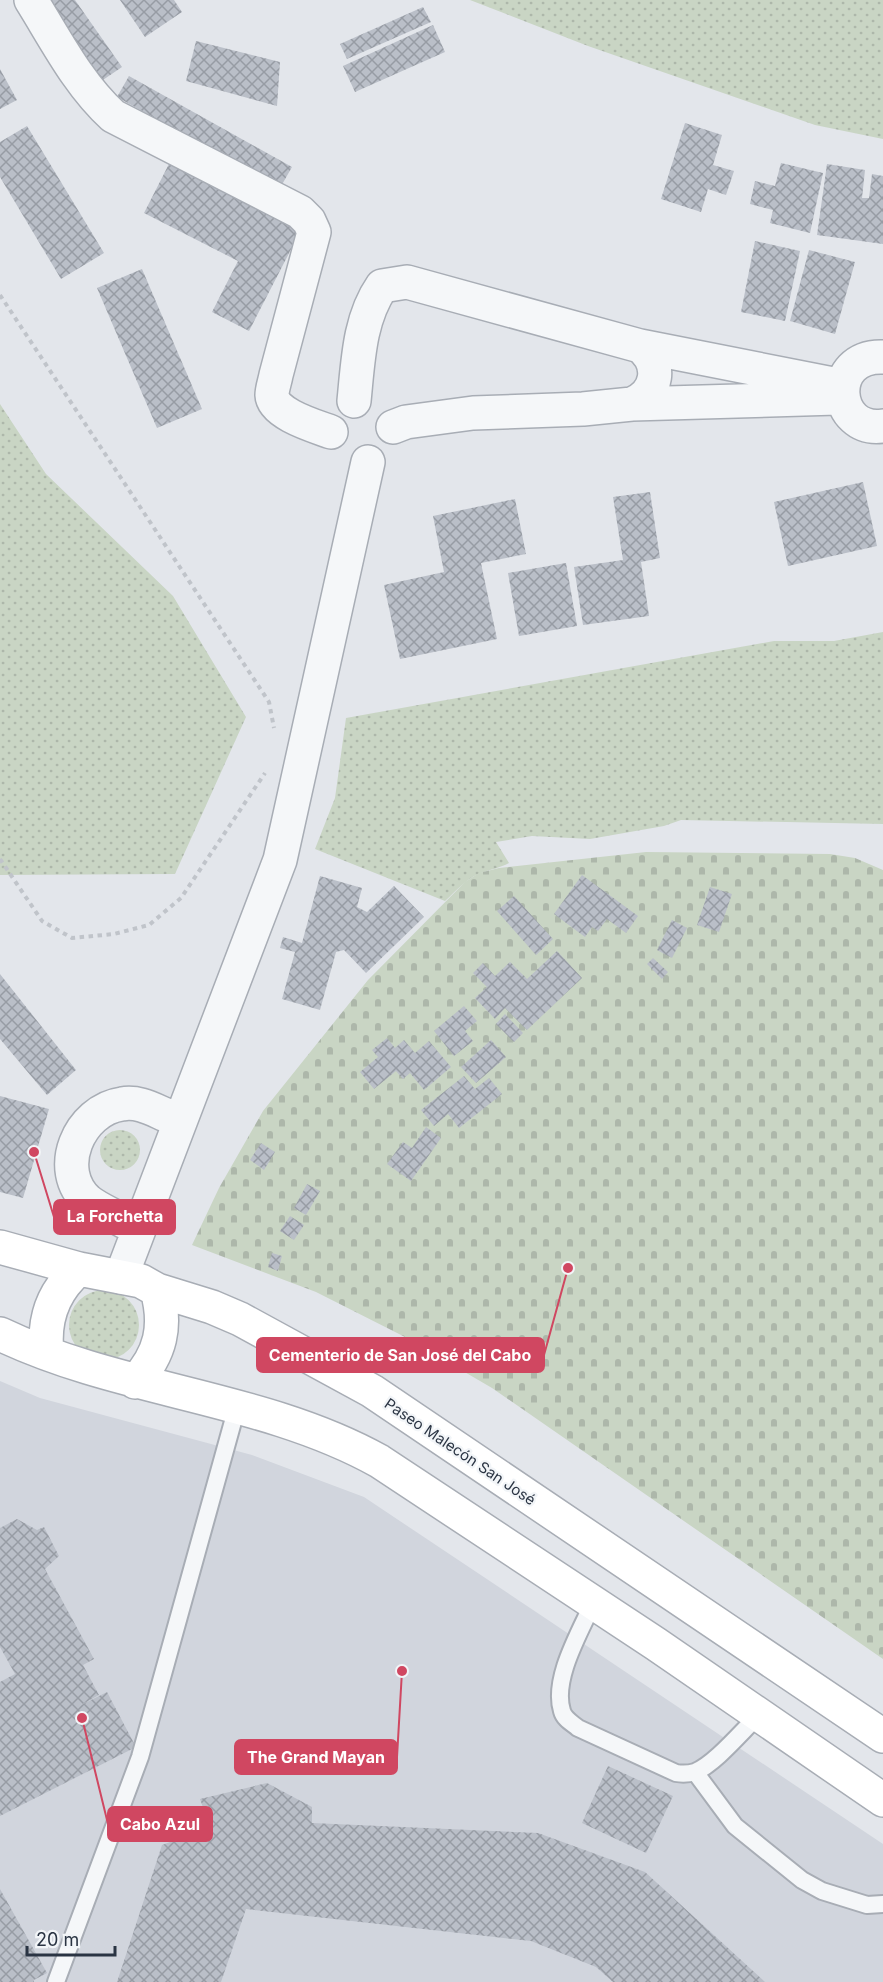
<svg xmlns="http://www.w3.org/2000/svg" width="883" height="1982" font-family="Inter,sans-serif">
	<style>
		.built { fill: #d1d5dd }
		.grass { fill: url(#grass-dots) }
		.cemetery { fill: url(#cemetery-stones) }
		.building { fill: url(#building-cross-hatch) }
		.lines { fill: none; stroke-linecap: round; stroke-linejoin: round }
		.service-casing { stroke: #a8adb5; stroke-width: 20 }
		.minor-casing { stroke: #a8adb5; stroke-width: 36 }
		.secondary-casing { stroke: #a8adb5; stroke-width: 36 }
		.path { stroke: #c0c4ca; stroke-width: 4; stroke-dasharray: 4.5 4.5; stroke-linecap: butt }
		.service { stroke: #f5f7f9; stroke-width: 16 }
		.minor { stroke: #f5f7f9; stroke-width: 33 }
		.secondary { stroke: #fff; stroke-width: 33 }
		.labels { text-anchor: middle; stroke-width: 4.5; stroke-linejoin: round; paint-order: stroke }
		.street-label { font-size: 15px; fill: #2a3443; stroke: #f2f5f8 }
		.leader { fill: none; stroke: #d04761; stroke-width: 2 }
		.callout-dot { fill: #d04761; stroke: #f2f5f8; stroke-width: 2 }
		.callout { fill: #d04761; stroke: #d04761; stroke-width: 2 }
		.callout-label { font-size: 16px; text-anchor: middle; font-weight: bold; fill: #fff }
	</style>
	<defs>
		<pattern id="grass-dots" width="8" height="8" patternUnits="userSpaceOnUse" patternTransform="scale(1.5)"><rect width="8" height="8" fill="#c9d5c4"/><path d="M2 2h.1M6 6h.1" fill="none" stroke="#adb7aa" stroke-width="1.8" stroke-linecap="round"/></pattern>
		<pattern id="cemetery-stones" width="16" height="16" patternUnits="userSpaceOnUse" patternTransform="scale(1.5)"><rect width="16" height="16" fill="#c9d5c4"/><path d="M2 7V4a2 2 0 0 1 4 0v3zM10 15v-3a2 2 0 0 1 4 0v3z" fill="#adb7aa"/></pattern>
		<pattern id="building-cross-hatch" width="8" height="8" patternUnits="userSpaceOnUse" patternTransform="scale(1.5)"><rect width="8" height="8" fill="#babfc8"/><path d="M0 0l8 8M0 8l8-8" fill="none" stroke="#979ca4"/></pattern>
	</defs>
	<rect width="100%" height="100%" fill="#e3e6eb"/>
	<path class="built" d="M0,1381L40,1398L252,1455L364,1497L883,1844V1982H0Z"/>
	<path class="grass" d="M470,0H883V139L815,125L588,46Z
		M0,404L46,474L173,596L246,717L175,874L0,875Z
		M883,632V824L681,820L664,826L590,839L532,836L496,842L509,863C500,868 491,869 481,873C467,878 456,891 445,901L315,849L335,798L346,718L774,641H834Z
		M100 1150a20 20 0 1 1 40 0a20 20 0 1 1-40 0Z
		M69 1325a35 35 0 1 1 70 0a35 35 0 1 1-70 0Z"/>
	<path class="cemetery" d="M646,852L830,854L855,858L883,870V1659L492,1388L403,1336L316,1292L192,1245L219,1188L263,1111L368,980L465,882L479,873L499,868Z"/>
	<path class="building" d="M41,0H75L122,67L100,82Z
		M120,0H174L182,12L145,37Z
		M423,7L431,22L347,59L340,44Z
		M433,25L445,52L355,92L343,66Z
		M196,41L280,62L277,106L186,81Z
		M0,69L17,100L0,109Z
		M129,76L292,167L280,188L117,97Z
		M685,123L722,135L713,165L734,171L726,195L708,189L701,212L661,199Z
		M27,126L104,253L61,279L0,177V142Z
		M171,160L302,228L249,331L212,312L238,261L144,213Z
		M781,163L823,173L810,233L770,223L773,210L750,204L755,181L775,186Z
		M827,164L865,170L862,198H869L872,174L883,176V244L817,235Z
		M755,241L800,251L785,321L741,312Z
		M809,250L855,262L835,334L790,321Z
		M142,269L202,409L157,428L97,288Z
		M863,482L877,546L788,566L774,502Z
		M650,492L660,558L641,562L649,616L583,625L574,567L623,560L613,497Z
		M515,499L526,554L481,563L497,639L400,659L384,585L444,572L433,516Z
		M566,563L577,626L519,636L508,573Z
		M582,875L638,916L626,933L607,919L598,931L592,927L585,937L554,914Z
		M320,876L362,888L357,907L367,912L394,886L424,917L366,973L344,950L336,952L320,1010L282,999L295,952L280,948L283,937L302,943Z
		M710,887L732,894L719,932L697,925Z
		M514,896L553,939L536,955L497,911Z
		M672,920L687,928L672,958L657,950Z
		M557,951L582,978L527,1030L505,1008L495,1019L475,998L487,987L473,973L483,963L495,976L510,962L527,979Z
		M653,958L668,972L662,979L647,964Z
		M0,974L76,1070L47,1095L0,1039Z
		M464,1006L477,1021L465,1031L473,1041L454,1056L434,1031Z
		M505,1014L523,1033L514,1042L496,1024Z
		M387,1038L395,1048L404,1040L415,1053L429,1041L451,1067L424,1090L410,1073L403,1079L396,1071L374,1089L360,1072L378,1057L372,1050Z
		M491,1040L506,1057L476,1083L461,1067Z
		M464,1076L475,1089L489,1078L502,1094L459,1128L448,1114L434,1126L421,1110Z
		M0,1096L49,1109L23,1198L0,1192Z
		M426,1127L441,1138L411,1181L387,1164L403,1142L412,1148Z
		M261,1143L275,1152L264,1170L250,1160Z
		M307,1184L320,1191L306,1215L294,1208Z
		M290,1216L304,1225L294,1240L280,1231Z
		M272,1253L282,1256L278,1271L268,1267Z
		M17,1519L37,1530L44,1527L59,1556L45,1569L94,1659L83,1665L99,1695L79,1706L107,1692L136,1747L0,1816V1682L15,1674L0,1647V1528Z
		M608,1766L673,1796L646,1853L582,1823Z
		M267,1783L312,1807V1823L538,1833L645,1872L765,1982H613L596,1967L531,1941L246,1909L221,1982H117L162,1845L210,1827L200,1799Z
		M0,1889L47,1973L34,1980V1982H0Z"/>
	<g class="lines">
		<defs>
			<path id="service" d="M593,1603C580,1632 552,1679 562,1711C564,1719 572,1723 578,1728L676,1773C682,1774 688,1774 695,1772C715,1764 743,1730 759,1715
				M695,1772L735,1826L802,1880L822,1891L867,1905L883,1904
				M56,1982L140,1757L237,1407"/>
			<path id="minor" d="M31,0C56,40 78,84 113,116L300,212L309,221L314,232L276,375C275,381 272,389 272,395C273,414 315,426 331,432
				M883,357C826,355 833,433 883,426
				M354,401C358,362 359,319 382,286L407,282L640,346L843,386
				M632,404C658,393 663,364 640,346
				M393,427L406,422L473,413L583,409L632,404L837,398
				M125,1222C113,1215 98,1209 88,1201C53,1170 79,1110 122,1104C138,1101 152,1109 166,1115
				M121,1277L280,860L368,462"/>
			<path id="secondary" d="M0,1247L79,1269L141,1281L157,1290L212,1307L240,1319L372,1391L883,1736
				M0,1334C121,1392 262,1396 379,1461L656,1644L883,1800
				M47,1353C43,1319 53,1291 79,1269
				M135,1382C161,1354 167,1326 157,1290"/>
		</defs>
		<use href="#service" class="service-casing"/>
		<use href="#minor" class="minor-casing"/>
		<use href="#secondary" class="secondary-casing"/>
		<path class="path" d="M0,295L269,702L274,728
			M0,859L42,921L72,938L114,934L149,925L181,898L265,773"/>
		<use href="#service" class="service"/>
		<use href="#minor" class="minor"/>
		<use href="#secondary" class="secondary"/>
	</g>
	<g class="labels">
		<g class="street-label">
			<text transform="translate(460 1452) rotate(34)" y="5">Paseo Malecón San José</text>
		</g>
	</g>
	<path class="leader" d="M34 1152L54 1217M568 1268L544 1355M402 1671L397 1757M82 1718L108 1824"/>
	<g class="callout-dot">
		<circle cx="34" cy="1152" r="6"/>
		<circle cx="568" cy="1268" r="6"/>
		<circle cx="402" cy="1671" r="6"/>
		<circle cx="82" cy="1718" r="6"/>
	</g>
	<g class="callout">
		<rect x="54" y="1200" width="121" height="34" rx="6"/>
		<rect x="257" y="1338" width="287" height="34" rx="6"/>
		<rect x="235" y="1740" width="162" height="34" rx="6"/>
		<rect x="108" y="1807" width="104" height="34" rx="6"/>
	</g>
	<g class="callout-label">
		<text x="115" y="1222">La Forchetta</text>
		<text x="400" y="1361">Cementerio de San José del Cabo</text>
		<text x="316" y="1763">The Grand Mayan</text>
		<text x="160" y="1830">Cabo Azul</text>
	</g>
	<path d="M27 1946v9h88v-9" fill="none" stroke="#2a3443" stroke-width="3"/>
	<text x="36" y="1946" font-size="18" fill="#2a3443" stroke="#f2f5f8" stroke-width="4.5" paint-order="stroke">20 m</text>
</svg>
